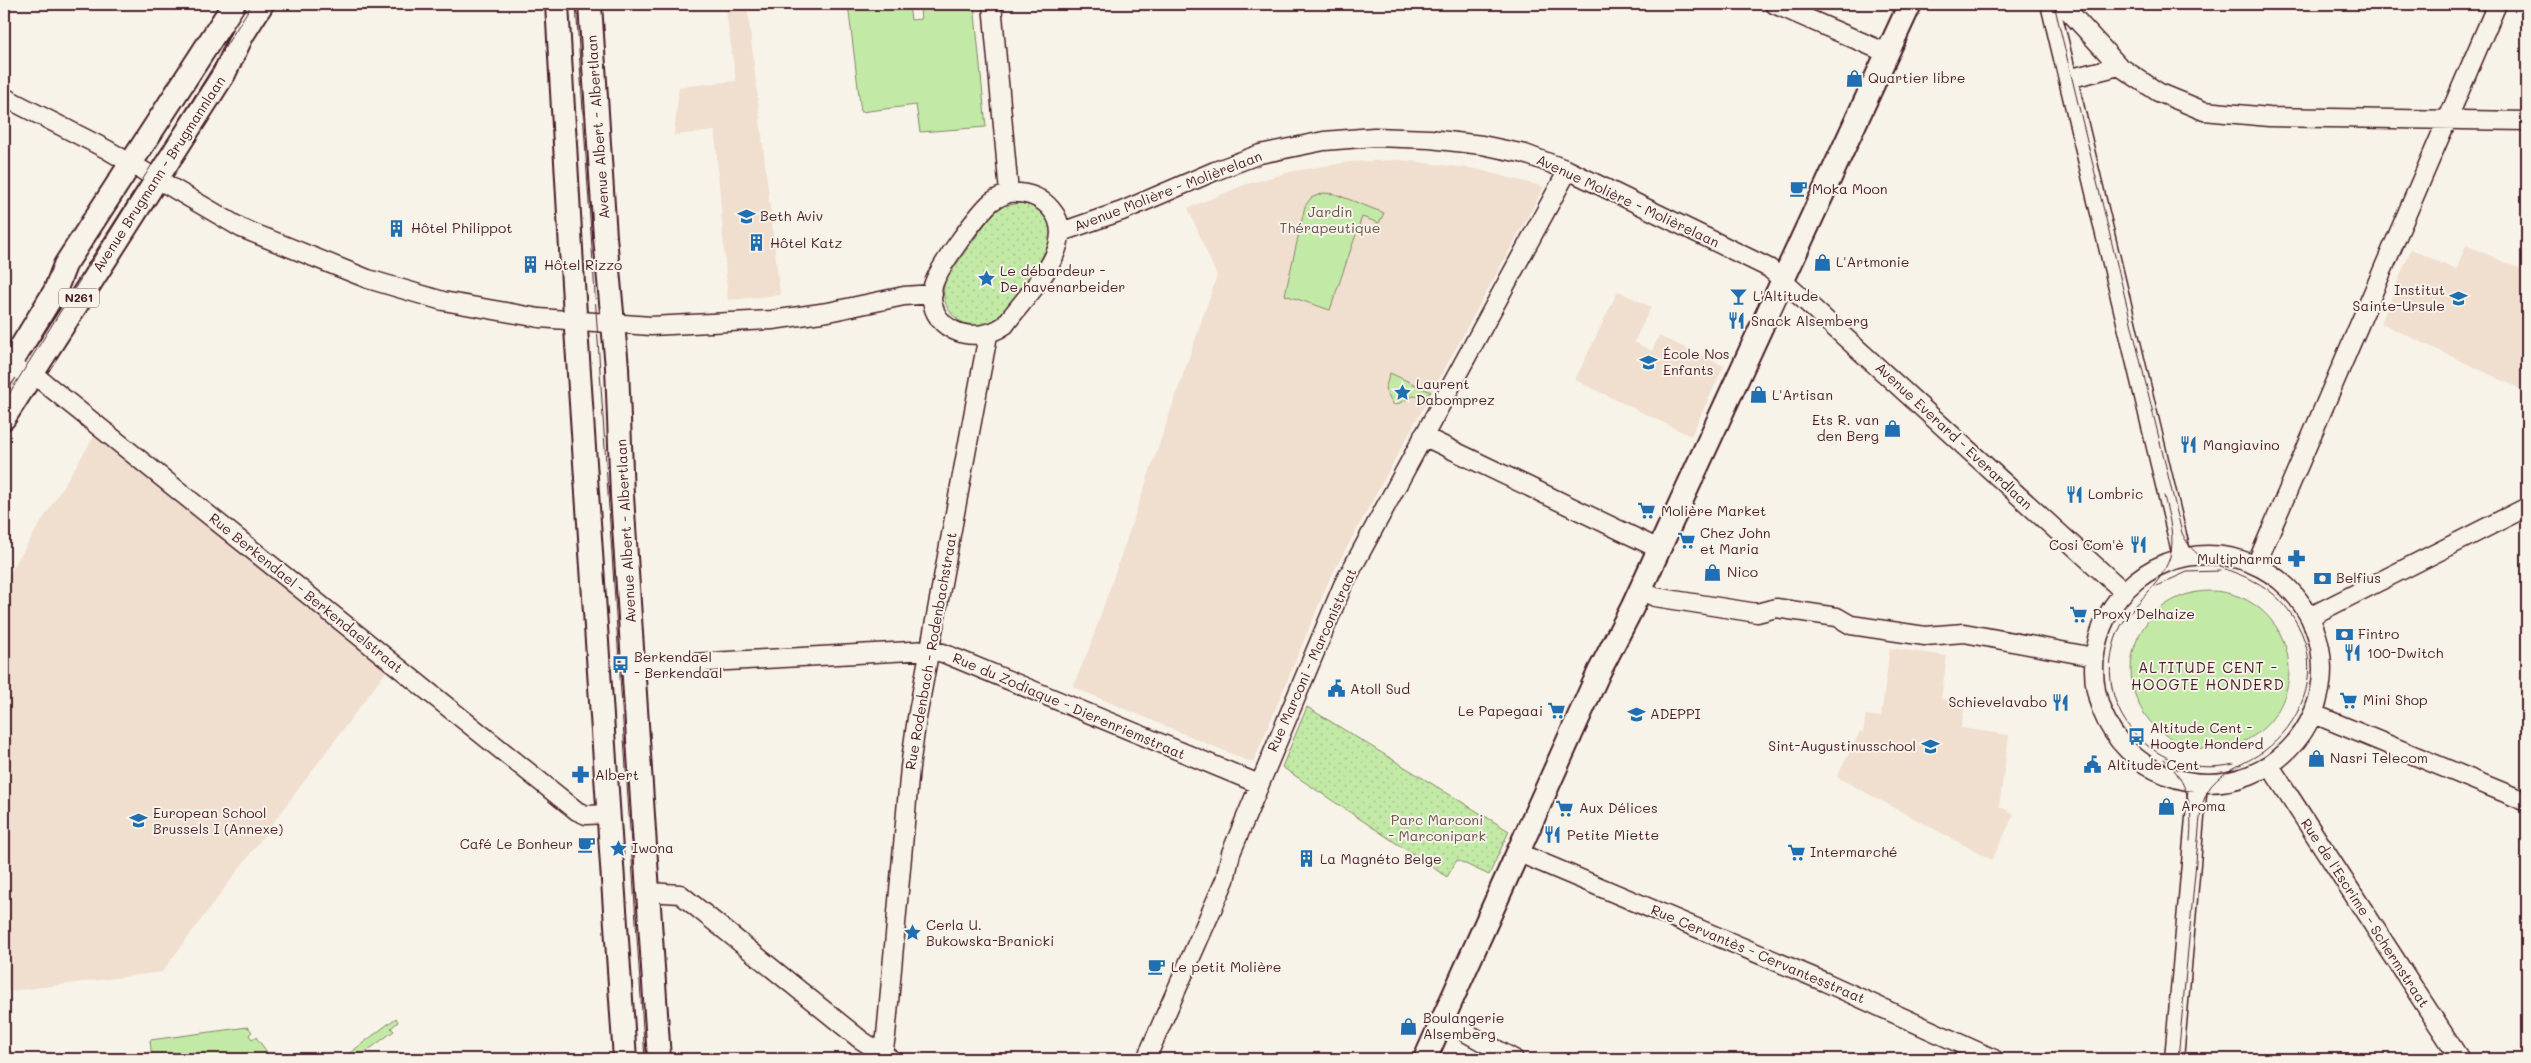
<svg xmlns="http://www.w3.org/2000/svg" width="2531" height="1063" font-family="Mali,sans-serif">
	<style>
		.built { fill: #f0dece }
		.green { fill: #c2eaa6; stroke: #868468 }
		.park { fill: url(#park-dots); stroke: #868468 }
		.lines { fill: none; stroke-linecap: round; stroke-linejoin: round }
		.minor-casing { stroke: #4a1f2b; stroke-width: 21 }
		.major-casing { stroke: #4a1f2b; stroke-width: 26 }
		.minor { stroke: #f7f3e8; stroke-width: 18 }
		.major { stroke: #f7f3e8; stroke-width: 22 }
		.tram { stroke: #4a1f2b; stroke-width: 1 }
		.labels { text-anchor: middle; stroke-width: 4; stroke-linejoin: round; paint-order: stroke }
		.shield { fill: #f7f3e8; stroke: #7e5f64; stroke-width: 1 }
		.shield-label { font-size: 12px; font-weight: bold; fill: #4a1f2b }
		.poi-label { font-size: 14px; fill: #4a1f2b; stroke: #f7f3e8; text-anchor: start }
		.street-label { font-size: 14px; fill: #4a1f2b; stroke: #f7f3e8 }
		.park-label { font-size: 14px; fill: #68524a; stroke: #f7f3e8 }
		.neighbourhood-label { font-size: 15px; letter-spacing: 1px; fill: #4a1f2b; stroke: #f7f3e8 }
	</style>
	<defs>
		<pattern id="park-dots" width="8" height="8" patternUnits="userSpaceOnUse" patternTransform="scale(1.25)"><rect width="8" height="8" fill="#c2eaa6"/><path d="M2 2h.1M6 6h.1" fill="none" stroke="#a8c88f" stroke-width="1.8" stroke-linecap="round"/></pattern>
	</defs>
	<rect width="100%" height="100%" fill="#f7f3e8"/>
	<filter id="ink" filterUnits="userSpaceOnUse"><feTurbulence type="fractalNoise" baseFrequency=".02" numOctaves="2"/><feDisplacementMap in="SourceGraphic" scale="10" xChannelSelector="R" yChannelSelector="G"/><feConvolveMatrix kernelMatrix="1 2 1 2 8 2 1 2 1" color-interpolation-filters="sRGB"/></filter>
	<g filter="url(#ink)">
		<path class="built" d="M725,4H747L780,295L728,300L715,131L674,135L679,87L736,81Z
			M1401,160L1476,169L1544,187L1329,580L1253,763L1073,687L1090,646L1217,276L1188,208L1247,184L1294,171L1350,162Z
			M2466,245L2527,272V392L2381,323L2411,249L2456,270Z
			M1618,291L1651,307L1634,342L1652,351L1659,336L1724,366L1691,436L1575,380Z
			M95,435L388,669L162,972L4,992V582Z
			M1890,648L1947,656L1941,699L1965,704L1961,728L2009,735L1999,806L2014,814L1992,860L1837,777L1860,732L1863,733L1866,715L1881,717Z"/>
		<path class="green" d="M848,4H886L891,9L909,7L911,20L921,19L920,10L974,4L986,127L920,132L916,105L861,112Z
			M1323,193L1335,194L1384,213L1379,223L1362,217L1330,310L1285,295L1305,206L1311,198Z
			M1390,373L1431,392L1423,397L1413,396L1396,405L1393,404L1385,389Z
			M2131 670a79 79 0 1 1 158 0a79 79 0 1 1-158 0Z
			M396,1018L398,1022L391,1028L394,1031L356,1059H342Z
			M248,1027L252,1032L249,1035L252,1039L256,1037L270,1056L276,1052L281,1059H152L150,1040Z"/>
		<path class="park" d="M1021,203C1078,217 1040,262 1020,289C1013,299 1005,315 993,321C965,337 935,309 946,279L992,214L1002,206Z
			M1307,707L1509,831L1489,875L1457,860L1447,877L1282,767Z"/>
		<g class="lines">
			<defs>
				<path id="minor" d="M992,4L1009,193
					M1774,4L1887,53
					M2050,4L2182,556
					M2062,4L2119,66L2158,92L2204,111L2269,117L2527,121
					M2068,79L2119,66
					M4,97L106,149L241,228L368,279L443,301L539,318L651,326L772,320L828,312L904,296L933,294
					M1009,193C1025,192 1040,196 1051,209C1082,244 1025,296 1005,325C973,348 924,329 933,286C937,269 976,217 989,204C995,198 1002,196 1009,193Z
					M1061,232L1122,211L1215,171L1260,154L1324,141L1374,137L1430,139L1482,145L1525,154L1568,170L1769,268L2124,592
					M21,371L42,381L577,811L586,815L609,814
					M1423,436L1659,549
					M2094 669a114 114 0 1 1 228 0a114 114 0 1 1-228 0Z
					M2256,565L2497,4
					M1640,590L1655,597L1757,613L1776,608L1837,617L1851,625L1925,636L1964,633L2094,657
					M2311,616L2527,507
					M635,666L929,650L943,653L1259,784
					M2314,714L2527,802
					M2270,766L2460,1059
					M1519,853L1825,982L1994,1059
					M649,892L680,894L861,1040L891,1059
					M1443,1020L1514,1059
					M882,1059L886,1036L910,767L917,718L988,335
					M1146,1059L1225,880L1231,853L1343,585L1568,170
					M2174,1059L2198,783"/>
				<path id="major" d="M557,4L573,284L625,1059
					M590,4L605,237L617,367L622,496L659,1059
					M4,375L55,291L65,265L234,4
					M4,418L224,74L243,34L262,4
					M1425,1059L1599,672L1632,608L1910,4"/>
			</defs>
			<use href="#minor" class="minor-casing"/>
			<use href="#major" class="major-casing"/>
			<use href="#minor" class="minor"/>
			<use href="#major" class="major"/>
			<path class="tram" d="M576,4L645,1059
				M2054,4L2182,533C2196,564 2223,566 2252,580C2275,591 2292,610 2302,634C2320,676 2300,725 2264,751C2246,764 2226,768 2211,786C2202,798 2200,815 2199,829L2178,1059
				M4,402L252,4
				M2164,496C2169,517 2176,539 2169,560C2159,590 2127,605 2116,637C2090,713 2158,782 2234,764
				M2156,586L2187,572L2220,571
				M2164,759C2189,782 2193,808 2190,841"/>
		</g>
	</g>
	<defs>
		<symbol id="shop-bare" viewBox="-9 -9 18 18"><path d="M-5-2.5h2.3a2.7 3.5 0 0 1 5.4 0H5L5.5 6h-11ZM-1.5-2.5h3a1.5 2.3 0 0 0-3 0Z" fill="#1f6fb2" stroke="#f7f3e8" stroke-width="2.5" paint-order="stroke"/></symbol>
		<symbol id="cafe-bare" viewBox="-9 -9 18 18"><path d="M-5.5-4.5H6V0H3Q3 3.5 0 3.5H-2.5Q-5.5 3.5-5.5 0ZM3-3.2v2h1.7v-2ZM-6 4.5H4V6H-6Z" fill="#1f6fb2" stroke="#f7f3e8" stroke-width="2.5" paint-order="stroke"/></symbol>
		<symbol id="school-bare" viewBox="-9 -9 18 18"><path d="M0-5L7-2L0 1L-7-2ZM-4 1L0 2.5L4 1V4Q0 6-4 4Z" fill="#1f6fb2" stroke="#f7f3e8" stroke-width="2.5" paint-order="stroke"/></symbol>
		<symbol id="building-bare" viewBox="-9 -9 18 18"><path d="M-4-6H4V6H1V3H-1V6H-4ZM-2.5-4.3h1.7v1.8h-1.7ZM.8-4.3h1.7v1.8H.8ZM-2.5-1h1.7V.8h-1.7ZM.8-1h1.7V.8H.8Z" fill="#1f6fb2" stroke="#f7f3e8" stroke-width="2.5" paint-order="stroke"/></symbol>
		<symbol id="sight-bare" viewBox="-9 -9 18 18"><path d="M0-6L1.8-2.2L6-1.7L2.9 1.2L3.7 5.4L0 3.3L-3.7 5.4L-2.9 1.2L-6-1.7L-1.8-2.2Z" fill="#1f6fb2" stroke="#f7f3e8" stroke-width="2.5" paint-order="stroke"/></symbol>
		<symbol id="bar-bare" viewBox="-9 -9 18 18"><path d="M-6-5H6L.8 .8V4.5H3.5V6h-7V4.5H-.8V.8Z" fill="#1f6fb2" stroke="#f7f3e8" stroke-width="2.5" paint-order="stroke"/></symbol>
		<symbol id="restaurant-bare" viewBox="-9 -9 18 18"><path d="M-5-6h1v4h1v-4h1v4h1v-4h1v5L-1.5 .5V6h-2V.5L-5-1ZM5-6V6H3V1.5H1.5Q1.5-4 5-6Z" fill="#1f6fb2" stroke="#f7f3e8" stroke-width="2.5" paint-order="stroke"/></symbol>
		<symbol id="supermarket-bare" viewBox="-9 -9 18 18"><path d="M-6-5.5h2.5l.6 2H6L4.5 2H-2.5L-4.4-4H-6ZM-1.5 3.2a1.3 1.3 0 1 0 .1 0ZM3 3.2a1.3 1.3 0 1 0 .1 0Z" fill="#1f6fb2" stroke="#f7f3e8" stroke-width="2.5" paint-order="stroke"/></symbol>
		<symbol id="pharmacy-bare" viewBox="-9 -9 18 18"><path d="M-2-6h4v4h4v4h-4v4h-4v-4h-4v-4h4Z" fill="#1f6fb2" stroke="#f7f3e8" stroke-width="2.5" paint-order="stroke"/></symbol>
		<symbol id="bank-bare" viewBox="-9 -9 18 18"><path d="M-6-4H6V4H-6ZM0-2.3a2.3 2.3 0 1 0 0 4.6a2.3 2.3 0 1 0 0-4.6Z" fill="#1f6fb2" stroke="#f7f3e8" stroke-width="2.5" paint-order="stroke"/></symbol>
		<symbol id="bus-bare" viewBox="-9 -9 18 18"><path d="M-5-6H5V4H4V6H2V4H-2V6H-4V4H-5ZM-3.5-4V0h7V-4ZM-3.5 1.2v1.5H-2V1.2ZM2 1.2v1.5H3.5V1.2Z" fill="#1f6fb2" stroke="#f7f3e8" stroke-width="2.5" paint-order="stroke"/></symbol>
		<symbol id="civic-bare" viewBox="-9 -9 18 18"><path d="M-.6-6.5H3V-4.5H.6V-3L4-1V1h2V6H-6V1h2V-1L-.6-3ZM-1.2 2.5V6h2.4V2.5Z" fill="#1f6fb2" stroke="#f7f3e8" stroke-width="2.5" paint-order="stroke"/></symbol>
	</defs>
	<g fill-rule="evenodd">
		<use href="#shop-bare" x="1842" y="66" width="25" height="25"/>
		<use href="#cafe-bare" x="1786" y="176" width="25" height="25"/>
		<use href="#school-bare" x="734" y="204" width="25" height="25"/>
		<use href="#building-bare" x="384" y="216" width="25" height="25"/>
		<use href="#building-bare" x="744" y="230" width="25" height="25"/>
		<use href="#shop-bare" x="1810" y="250" width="25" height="25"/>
		<use href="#building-bare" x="518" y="252" width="25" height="25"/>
		<use href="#sight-bare" x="974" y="266" width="25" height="25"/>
		<use href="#bar-bare" x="1726" y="284" width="25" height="25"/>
		<use href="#school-bare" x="2446" y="286" width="25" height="25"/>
		<use href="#restaurant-bare" x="1724" y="308" width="25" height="25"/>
		<use href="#school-bare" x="1636" y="350" width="25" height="25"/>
		<use href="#sight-bare" x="1390" y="380" width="25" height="25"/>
		<use href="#shop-bare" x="1746" y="382" width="25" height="25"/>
		<use href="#shop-bare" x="1880" y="416" width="25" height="25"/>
		<use href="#restaurant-bare" x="2176" y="432" width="25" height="25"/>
		<use href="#restaurant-bare" x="2062" y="482" width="25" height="25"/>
		<use href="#supermarket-bare" x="1634" y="498" width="25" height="25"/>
		<use href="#supermarket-bare" x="1674" y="528" width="25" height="25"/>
		<use href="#restaurant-bare" x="2126" y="532" width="25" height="25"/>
		<use href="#pharmacy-bare" x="2284" y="546" width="25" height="25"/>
		<use href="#shop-bare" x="1700" y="560" width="25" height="25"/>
		<use href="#bank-bare" x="2310" y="566" width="25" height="25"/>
		<use href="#supermarket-bare" x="2066" y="602" width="25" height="25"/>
		<use href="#bank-bare" x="2332" y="622" width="25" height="25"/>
		<use href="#restaurant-bare" x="2340" y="640" width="25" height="25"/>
		<use href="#bus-bare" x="608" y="652" width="25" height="25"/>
		<use href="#civic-bare" x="1324" y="676" width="25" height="25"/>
		<use href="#supermarket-bare" x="2336" y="688" width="25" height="25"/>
		<use href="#restaurant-bare" x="2048" y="690" width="25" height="25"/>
		<use href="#supermarket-bare" x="1544" y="698" width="25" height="25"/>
		<use href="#school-bare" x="1624" y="702" width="25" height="25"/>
		<use href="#bus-bare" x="2124" y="724" width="25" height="25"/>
		<use href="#school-bare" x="1918" y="734" width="25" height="25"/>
		<use href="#shop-bare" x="2304" y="746" width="25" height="25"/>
		<use href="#civic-bare" x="2080" y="752" width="25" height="25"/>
		<use href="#pharmacy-bare" x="568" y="762" width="25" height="25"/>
		<use href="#shop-bare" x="2154" y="794" width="25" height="25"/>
		<use href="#supermarket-bare" x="1552" y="796" width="25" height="25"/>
		<use href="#school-bare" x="126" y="808" width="25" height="25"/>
		<use href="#restaurant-bare" x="1540" y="822" width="25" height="25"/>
		<use href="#cafe-bare" x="574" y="832" width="25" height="25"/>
		<use href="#sight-bare" x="606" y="836" width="25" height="25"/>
		<use href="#supermarket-bare" x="1784" y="840" width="25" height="25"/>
		<use href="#building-bare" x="1294" y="846" width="25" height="25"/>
		<use href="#sight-bare" x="900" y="920" width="25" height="25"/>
		<use href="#cafe-bare" x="1144" y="954" width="25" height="25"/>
		<use href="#shop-bare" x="1396" y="1014" width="25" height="25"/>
	</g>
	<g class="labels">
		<rect class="shield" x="59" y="288.5" width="40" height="19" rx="4"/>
		<g class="shield-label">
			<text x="79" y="302">N261</text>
		</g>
		<g class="poi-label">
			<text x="1868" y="83">Quartier libre</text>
			<text x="1812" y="194">Moka Moon</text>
			<text x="760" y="221">Beth Aviv</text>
			<text x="411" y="233">Hôtel Philippot</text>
			<text x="770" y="248">Hôtel Katz</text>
			<text x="1836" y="267">L'Artmonie</text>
			<text x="544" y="270">Hôtel Rizzo</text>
			<text x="1000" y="276">Le débardeur -<tspan x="1000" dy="16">De havenarbeider</tspan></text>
			<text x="2445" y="295" text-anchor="end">Institut<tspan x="2445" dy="16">Sainte-Ursule</tspan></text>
			<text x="1753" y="301">L'Altitude</text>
			<text x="1751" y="326">Snack Alsemberg</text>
			<text x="1663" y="359">École Nos<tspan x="1663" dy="16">Enfants</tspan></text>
			<text x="1416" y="389">Laurent<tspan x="1416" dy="16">Dabomprez</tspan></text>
			<text x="1772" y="400">L'Artisan</text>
			<text x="1879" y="425" text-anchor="end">Ets R. van<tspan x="1879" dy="16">den Berg</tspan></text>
			<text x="2203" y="450">Mangiavino</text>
			<text x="2088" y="499">Lombric</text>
			<text x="1661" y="516">Molière Market</text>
			<text x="1700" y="538">Chez John<tspan x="1700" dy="16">et Maria</tspan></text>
			<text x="2124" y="550" text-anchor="end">Cosi Com'è</text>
			<text x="2282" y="564" text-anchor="end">Multipharma</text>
			<text x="1727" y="577">Nico</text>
			<text x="2336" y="583">Belfius</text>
			<text x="2093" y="619">Proxy Delhaize</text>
			<text x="2358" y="639">Fintro</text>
			<text x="2367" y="658">100-Dwitch</text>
			<text x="634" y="662">Berkendael<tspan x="634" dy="16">- Berkendaal</tspan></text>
			<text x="1350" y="694">Atoll Sud</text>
			<text x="2363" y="705">Mini Shop</text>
			<text x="2047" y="707" text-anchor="end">Schievelavabo</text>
			<text x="1543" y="716" text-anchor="end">Le Papegaai</text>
			<text x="1650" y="719">ADEPPI</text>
			<text x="2150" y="733">Altitude Cent -<tspan x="2150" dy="16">Hoogte Honderd</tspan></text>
			<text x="1916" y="751" text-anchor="end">Sint-Augustinusschool</text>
			<text x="2330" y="763">Nasri Telecom</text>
			<text x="2107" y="770">Altitude Cent</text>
			<text x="595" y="780">Albert</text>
			<text x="2181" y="811">Aroma</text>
			<text x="1579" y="813">Aux Délices</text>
			<text x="153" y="818">European School<tspan x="153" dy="16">Brussels I (Annexe)</tspan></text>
			<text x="1567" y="840">Petite Miette</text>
			<text x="573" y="849" text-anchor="end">Café Le Bonheur</text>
			<text x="632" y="853">Iwona</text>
			<text x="1810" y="857">Intermarché</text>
			<text x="1320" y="864">La Magnéto Belge</text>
			<text x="926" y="930">Cerla U.<tspan x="926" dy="16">Bukowska-Branicki</tspan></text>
			<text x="1171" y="972">Le petit Molière</text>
			<text x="1423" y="1023">Boulangerie<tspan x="1423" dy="16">Alsemberg</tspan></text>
		</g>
		<g class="street-label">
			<text transform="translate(598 127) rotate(-94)" y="5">Avenue Albert - Albertlaan</text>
			<text transform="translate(159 174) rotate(-57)" y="5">Avenue Brugmann - Brugmannlaan</text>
			<text transform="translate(1168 191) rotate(-21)" y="5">Avenue Molière - Molièrelaan</text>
			<text transform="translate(1628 201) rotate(25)" y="5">Avenue Molière - Molièrelaan</text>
			<text transform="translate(1954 436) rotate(43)" y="5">Avenue Everard - Everardlaan</text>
			<text transform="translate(626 531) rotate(-93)" y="5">Avenue Albert - Albertlaan</text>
			<text transform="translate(306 593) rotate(39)" y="5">Rue Berkendael - Berkendaelstraat</text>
			<text transform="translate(931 651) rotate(-80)" y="5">Rue Rodenbach - Rodenbachstraat</text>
			<text transform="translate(1312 660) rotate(-66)" y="5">Rue Marconi - Marconistraat</text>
			<text transform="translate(1069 706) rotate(23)" y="5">Rue du Zodiaque - Dierenriemstraat</text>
			<text transform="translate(2365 913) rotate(57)" y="5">Rue de l'Escrime - Schermstraat</text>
			<text transform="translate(1758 954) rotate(23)" y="5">Rue Cervantès - Cervantesstraat</text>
		</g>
		<g class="park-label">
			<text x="1330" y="217">Jardin<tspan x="1330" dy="16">Thérapeutique</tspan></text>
			<text x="1437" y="825">Parc Marconi<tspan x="1437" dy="16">- Marconipark</tspan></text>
		</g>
		<g class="neighbourhood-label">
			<text x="2208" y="673">ALTITUDE CENT -<tspan x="2208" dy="17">HOOGTE HONDERD</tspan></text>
		</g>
	</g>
	<rect width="2531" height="1063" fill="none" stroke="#f7f3e8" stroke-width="20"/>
	<rect x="10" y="10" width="2511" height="1043" fill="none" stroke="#4a1f2b" stroke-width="2" filter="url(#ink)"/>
</svg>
